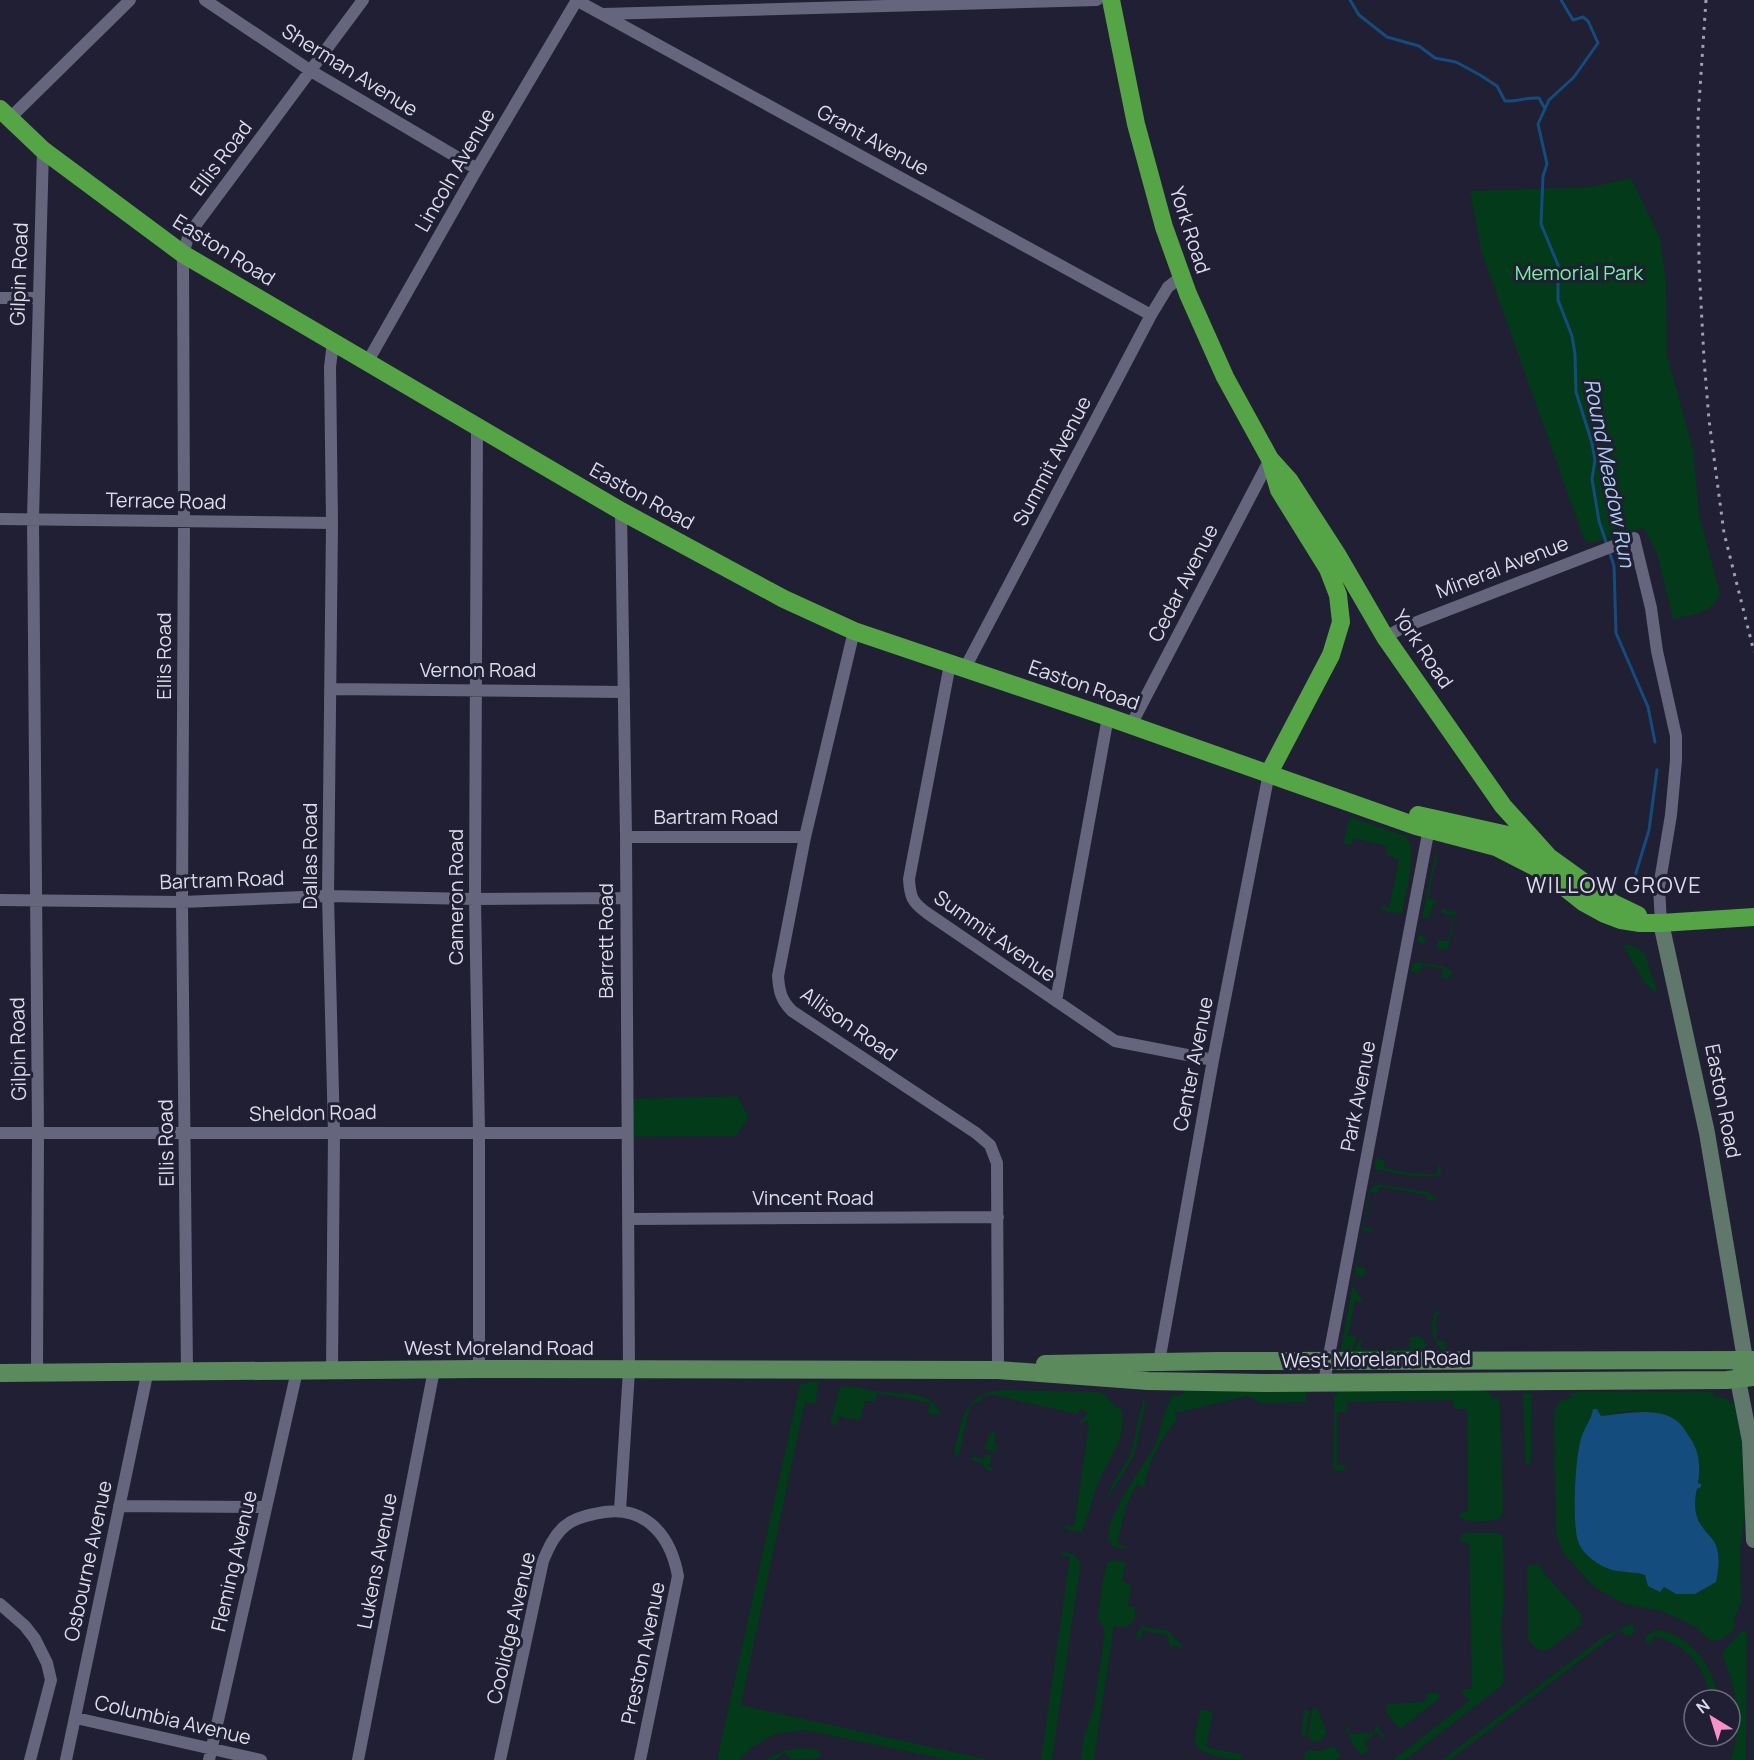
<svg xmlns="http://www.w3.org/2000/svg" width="1754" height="1760" font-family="Manrope,sans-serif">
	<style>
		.green { fill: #023a1a; fill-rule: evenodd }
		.water { fill: #144c7e }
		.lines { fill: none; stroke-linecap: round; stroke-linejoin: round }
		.stream { stroke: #144c7e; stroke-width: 3 }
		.street { stroke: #65657d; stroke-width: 12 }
		.secondary { stroke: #60786c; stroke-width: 16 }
		.primary { stroke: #5b8b5c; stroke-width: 18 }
		.highway { stroke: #55a446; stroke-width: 18 }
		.rail { stroke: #9f9fae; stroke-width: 3; stroke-dasharray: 3 6; stroke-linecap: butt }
		.labels { text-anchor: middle; stroke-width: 6; stroke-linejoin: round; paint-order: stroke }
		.street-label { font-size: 20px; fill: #dbdce9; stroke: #201f33 }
		.park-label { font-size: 20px; fill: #7af0a0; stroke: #201f33 }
		.water-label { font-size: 21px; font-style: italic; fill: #abcdf1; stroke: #201f33 }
		.quarter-label { font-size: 22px; letter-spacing: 1.5px; fill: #dbdce9; stroke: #201f33 }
	</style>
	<rect width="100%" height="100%" fill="#201f33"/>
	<path class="green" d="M1631,178L1660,238L1666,283L1667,355L1693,449L1699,514L1720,594C1711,615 1693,614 1673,619L1657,554L1644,528L1591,543L1584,539L1481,250L1470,191L1591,187Z
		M1350,817L1406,836C1419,852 1405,893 1402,914L1380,910L1382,906L1389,907L1399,860L1387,855V846L1353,838L1351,845L1343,843Z
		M1438,852L1428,899L1438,901L1433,905L1429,919L1422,917L1419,935L1427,938L1424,943H1420L1417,941L1435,855Z
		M1442,909L1456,912L1448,950L1438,948L1436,945L1439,940L1448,941L1454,916L1441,913Z
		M1622,944L1636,947L1645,954L1658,994L1646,985Z
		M1419,962L1446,967L1452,972L1451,975L1447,979L1441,978L1443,969L1422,965L1419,973L1411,972L1412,964Z
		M737,1096L749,1117L736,1136L629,1137L630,1099Z
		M1376,1158L1385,1161L1384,1168L1410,1173L1437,1174L1438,1166H1440L1442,1172L1438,1176H1411L1378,1170L1374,1168Z
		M1378,1184L1428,1192L1437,1199L1435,1201L1427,1199V1195L1380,1187L1378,1193L1371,1192L1364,1227L1374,1230L1373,1232L1363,1231L1357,1266L1366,1268L1364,1276L1356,1275L1353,1286L1362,1300V1302L1355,1301L1348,1335L1357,1337L1352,1350H1354L1361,1338L1362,1350L1410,1349V1337L1418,1336L1424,1339L1428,1352L1346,1353L1342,1351L1341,1348L1370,1189Z
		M1436,1310L1443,1314L1436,1315V1341H1445L1446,1351C1431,1348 1429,1322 1436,1310Z
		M818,1381L816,1404L805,1402L741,1705L990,1760H948L805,1730L775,1734L751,1748L739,1760H717L800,1384Z
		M844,1386C857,1386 864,1389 876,1391C899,1395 932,1388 941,1415L928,1413L930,1403L877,1393L875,1402L865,1401L860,1421L838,1416L836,1427L831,1423V1420L840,1387Z
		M1343,1386L1477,1390L1487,1392L1494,1399L1498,1397L1500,1405L1503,1512L1500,1518L1496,1520C1485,1521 1466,1525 1459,1515L1460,1512L1468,1511L1467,1409H1454L1453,1400L1347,1402V1412H1337V1464L1347,1466L1342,1471H1337L1333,1467L1334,1397Z
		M1183,1388L1306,1391V1402L1260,1403L1248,1396L1175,1413L1177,1420C1161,1438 1148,1463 1144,1487L1136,1485L1126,1507L1117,1544L1127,1546V1548C1075,1554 1148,1460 1155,1445C1162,1429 1163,1407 1174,1394L1177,1396L1184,1393Z
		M1009,1390L1099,1392L1107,1395V1398L1117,1408L1120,1407C1132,1432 1105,1464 1097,1486C1091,1501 1089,1518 1081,1532L1064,1529L1066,1525L1074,1526L1089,1425L1087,1420L1078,1424L1088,1412L1080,1409L1078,1414L993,1395L982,1397L980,1403L975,1402L970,1406L959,1455H954C954,1448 957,1439 959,1432C966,1400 976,1391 1009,1390Z
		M1577,1392H1713V1396L1726,1398L1735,1405L1744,1453L1745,1516L1740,1550L1741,1602L1733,1622L1736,1625L1732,1632L1722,1639L1717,1641L1710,1640L1694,1626L1662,1611L1625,1604L1601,1591L1590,1583L1562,1551L1556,1533L1554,1416L1556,1407L1563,1398L1565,1401L1571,1398L1570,1394ZM1597,1409L1601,1416C1612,1415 1623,1411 1633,1411C1680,1412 1701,1437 1698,1483L1701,1484V1487L1697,1489C1694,1500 1694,1515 1701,1525C1704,1530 1711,1534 1713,1540C1719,1552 1718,1569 1716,1582H1714L1695,1594H1676L1645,1575L1627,1571L1576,1521L1579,1448L1583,1434Z
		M1525,1393L1532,1394L1531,1464H1525L1523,1395Z
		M1144,1395L1145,1407L1134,1456L1105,1503L1113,1483L1130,1456Z
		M991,1432L996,1433L994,1445L997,1446L996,1452L984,1449Z
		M985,1454L992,1455L989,1467L992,1468V1471L987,1470L981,1463L972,1460L973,1456L984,1459Z
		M1466,1533H1499L1503,1537L1504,1605L1501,1625L1504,1681L1500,1687L1405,1760H1393L1469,1701L1462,1692L1463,1689L1472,1688L1469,1543L1460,1542V1540L1462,1534Z
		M1063,1551C1074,1553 1080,1557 1080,1569L1052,1760H1041L1070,1557L1061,1555Z
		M1113,1560L1126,1562L1122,1580L1125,1583L1131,1584L1128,1606L1136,1607L1135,1619L1127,1627L1114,1626L1094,1760H1081L1083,1739L1094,1706L1105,1631L1098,1618L1102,1584L1107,1563Z
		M1539,1564L1544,1573L1581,1614V1625L1548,1650C1538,1652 1533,1647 1528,1639L1527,1566Z
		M1631,1624L1633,1625L1635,1630L1632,1635L1626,1636L1620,1630L1450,1760H1442L1604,1636Z
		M1142,1626L1169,1631L1184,1648L1169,1645L1168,1636L1143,1630L1141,1638L1137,1639L1136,1633Z
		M1744,1629L1747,1633L1746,1760H1731C1743,1725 1737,1688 1722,1655L1724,1650Z
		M1655,1630C1689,1632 1715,1668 1718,1700H1711C1706,1668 1687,1644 1654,1636L1652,1644L1646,1642V1636Z
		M1438,1692L1440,1698L1400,1729L1387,1714V1704L1426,1702L1427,1693Z
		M1313,1707L1318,1710L1327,1733C1321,1742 1315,1746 1307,1736Z
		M1201,1709L1213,1712L1206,1747L1243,1755L1241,1760C1230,1759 1197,1756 1195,1742C1194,1732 1199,1719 1201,1709Z
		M1304,1710L1310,1711L1305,1737L1301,1736Z
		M1347,1724L1349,1734L1374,1733L1376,1724L1385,1738L1383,1739L1377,1732L1364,1743L1369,1750L1362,1756L1351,1741L1345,1727Z
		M1334,1746L1341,1756L1335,1760H1304L1305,1752L1311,1750L1319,1751Z
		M799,1748L818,1750L821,1755L818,1758L792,1760L784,1753L775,1760H765L783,1751Z"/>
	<path class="water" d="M1593,1409H1597L1601,1416C1624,1414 1665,1404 1682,1426C1685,1429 1687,1434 1690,1438C1699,1450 1701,1467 1698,1483L1701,1484V1487L1697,1489C1694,1501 1694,1515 1701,1525C1707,1534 1715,1539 1717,1549C1720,1560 1718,1571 1716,1582L1695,1594H1676L1664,1587L1660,1592L1648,1586L1645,1575C1633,1571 1620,1573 1609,1569C1597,1564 1582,1554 1578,1541C1572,1523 1575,1458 1581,1439C1584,1428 1591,1421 1593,1409Z"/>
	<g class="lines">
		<path class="stream" d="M1350,0L1359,15L1387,37L1419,46L1435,58L1456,62L1480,75L1497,86L1505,101C1518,102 1525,97 1539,98L1545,109
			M1561,0L1573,20L1583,17L1588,21L1598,43L1574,77L1549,100L1538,124L1547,164L1543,176L1541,224L1558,265V300L1572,336L1575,354L1576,392L1592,443L1595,460L1592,479L1599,521L1607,545
			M1609,551L1614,566L1616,633L1648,707L1655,742
			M1635,876L1649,830L1657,770"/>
		<path class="street" d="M205,0L311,71L477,169
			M576,0L1151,315
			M603,14L1097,0
			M10,118L130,0
			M0,298H38
			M368,361L477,169L577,0
			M477,425L475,899L479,1132V1369
			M0,519L332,523
			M854,631L805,837L778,976C779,991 781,1000 792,1011L976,1133L990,1145L997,1163L998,1370
			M1385,637L1404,627L1634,538L1651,608L1657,651L1676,736V760L1671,815L1659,887L1661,923
			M950,664L909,879C910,897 912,902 927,913L1115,1041L1213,1060
			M965,668L1151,315L1168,287L1181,277
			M331,689L624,692
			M1131,725L1270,459
			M626,837H805
			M0,900L182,902L328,896L475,899L626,898
			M1056,1001L1108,717
			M0,1133H626
			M628,1219L998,1217
			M1159,1362L1213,1060L1269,773
			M332,1371L334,1133L328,896L332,523L330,367L333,342
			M37,1372L38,1133L33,518L43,150
			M187,1372L182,902L184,521L183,254L189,234L363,0
			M1324,1382L1430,823
			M119,1506L266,1507
			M620,1510L629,1371L626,837L621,511
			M0,1604L25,1626L35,1639L47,1663L51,1680L30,1760
			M76,1718L261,1760
			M66,1760L148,1370
			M209,1760L297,1371
			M358,1760L434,1370
			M500,1760L543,1561C548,1549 554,1535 565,1526C573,1519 584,1516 594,1514C642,1502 670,1532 678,1576L640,1760"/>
		<path class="secondary" d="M1661,923L1707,1133L1745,1359L1751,1372
			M1742,1366L1738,1380L1750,1441L1754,1540"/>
		<path class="primary" d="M1045,1364L1217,1361L1754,1360
			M0,1373L479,1369L998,1370L1148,1381L1264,1383L1727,1380L1754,1377"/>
		<path class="highway" d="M1111,0L1136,124L1164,227L1188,294L1225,377L1270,459L1289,480L1338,556L1385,637L1503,806L1549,857
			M0,109L43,150L183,254L621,511L784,599L854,631L1108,717L1416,826L1496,847L1545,872L1583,902L1605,914L1621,920L1640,923H1661L1754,917
			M1269,773L1331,655L1341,622L1338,595L1328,569L1279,490L1271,463
			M1418,815L1508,835L1549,857L1613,903L1638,915"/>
		<path class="rail" d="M1706,0L1698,118L1699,266L1704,359L1709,420L1724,533L1754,652"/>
	</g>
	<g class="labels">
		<g class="street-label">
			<text transform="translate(350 70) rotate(32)" y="7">Sherman Avenue</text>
			<text transform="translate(873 140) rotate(29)" y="7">Grant Avenue</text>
			<text transform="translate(221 158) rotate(-53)" y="7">Ellis Road</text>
			<text transform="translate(455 170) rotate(-60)" y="7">Lincoln Avenue</text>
			<text transform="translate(1190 230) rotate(72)" y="7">York Road</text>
			<text transform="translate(224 250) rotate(32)" y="7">Easton Road</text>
			<text transform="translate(19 274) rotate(-88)" y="7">Gilpin Road</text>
			<text transform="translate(1052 461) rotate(-62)" y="7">Summit Avenue</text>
			<text transform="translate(642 496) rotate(29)" y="7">Easton Road</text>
			<text transform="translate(166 501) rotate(1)" y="7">Terrace Road</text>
			<text transform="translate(1502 567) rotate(-21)" y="7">Mineral Avenue</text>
			<text transform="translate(1183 583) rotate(-63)" y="7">Cedar Avenue</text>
			<text transform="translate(1423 649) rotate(56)" y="7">York Road</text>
			<text transform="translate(164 656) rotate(-90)" y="7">Ellis Road</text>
			<text x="478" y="677">Vernon Road</text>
			<text transform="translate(1084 685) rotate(19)" y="7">Easton Road</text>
			<text x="716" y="824">Bartram Road</text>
			<text transform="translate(310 856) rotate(-90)" y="7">Dallas Road</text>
			<text transform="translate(222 880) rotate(-2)" y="7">Bartram Road</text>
			<text transform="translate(456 897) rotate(-90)" y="7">Cameron Road</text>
			<text transform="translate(995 936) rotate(35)" y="7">Summit Avenue</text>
			<text transform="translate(606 941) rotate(-90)" y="7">Barrett Road</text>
			<text transform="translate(849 1024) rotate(35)" y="7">Allison Road</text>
			<text transform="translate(18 1049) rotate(-91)" y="7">Gilpin Road</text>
			<text transform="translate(1193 1064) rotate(-79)" y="7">Center Avenue</text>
			<text transform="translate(1358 1096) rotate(-79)" y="7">Park Avenue</text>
			<text transform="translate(1723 1101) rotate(79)" y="7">Easton Road</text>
			<text transform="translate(313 1113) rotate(-1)" y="7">Sheldon Road</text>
			<text transform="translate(166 1143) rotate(-91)" y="7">Ellis Road</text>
			<text x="813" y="1205">Vincent Road</text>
			<text x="499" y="1355">West Moreland Road</text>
			<text transform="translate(1376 1359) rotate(-1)" y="7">West Moreland Road</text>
			<text transform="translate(88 1561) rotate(-78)" y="7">Osbourne Avenue</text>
			<text transform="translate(234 1561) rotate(-77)" y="7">Fleming Avenue</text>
			<text transform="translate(377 1561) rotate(-79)" y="7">Lukens Avenue</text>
			<text transform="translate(511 1628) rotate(-77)" y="7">Coolidge Avenue</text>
			<text transform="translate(643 1653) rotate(-78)" y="7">Preston Avenue</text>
			<text transform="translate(173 1720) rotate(13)" y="7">Columbia Avenue</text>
		</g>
		<g class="park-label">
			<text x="1579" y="280">Memorial Park</text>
		</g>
		<g class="water-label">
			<text transform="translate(1609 473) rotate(79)" y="7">Round Meadow Run</text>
		</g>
		<g class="quarter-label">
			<text x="1614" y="893">WILLOW GROVE</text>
		</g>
	</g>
	<g transform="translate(1712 1718) rotate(322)"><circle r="28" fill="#201f33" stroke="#6b6b7c" stroke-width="1.5"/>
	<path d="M0-4.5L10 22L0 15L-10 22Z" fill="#f990ca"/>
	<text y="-9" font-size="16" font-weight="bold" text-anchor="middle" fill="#dbdce9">N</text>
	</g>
</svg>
